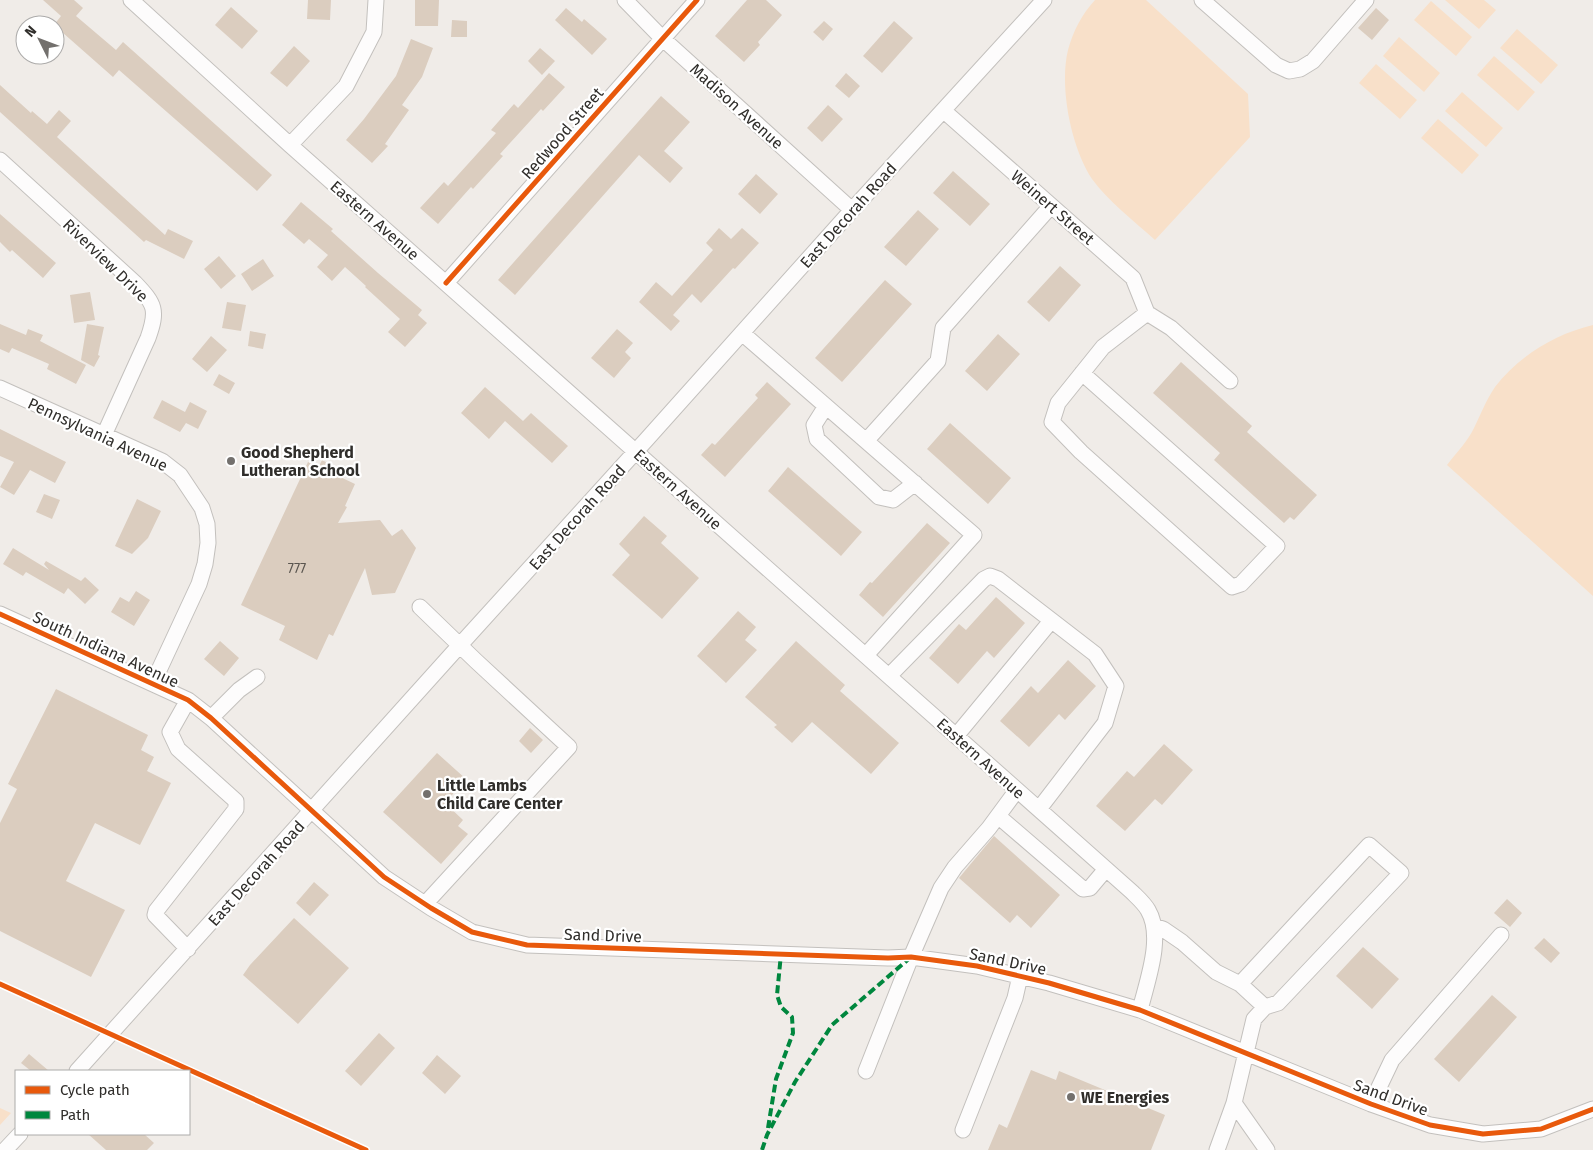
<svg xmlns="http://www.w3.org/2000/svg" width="1593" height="1150" font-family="'Fira Sans',sans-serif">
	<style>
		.green { fill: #f8e0c9 }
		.building { fill: #dbcdbf }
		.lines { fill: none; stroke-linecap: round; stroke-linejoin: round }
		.minor-casing { stroke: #c3c0bd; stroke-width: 17 }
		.minor { stroke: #fdfcfc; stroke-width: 15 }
		.quiet { stroke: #00873e; stroke-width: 4; stroke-dasharray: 8 4; stroke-linecap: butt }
		.cycleway-casing { stroke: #fff; stroke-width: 8 }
		.cycleway { stroke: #e8590c; stroke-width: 5 }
		.poi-dot { fill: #73706d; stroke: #fff; stroke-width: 2 }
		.labels { text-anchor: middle; stroke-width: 4.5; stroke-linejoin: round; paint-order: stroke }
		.number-label { font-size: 14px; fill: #5b5650 }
		.street-label { font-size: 16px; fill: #302e2b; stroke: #fff }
		.poi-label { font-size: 16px; font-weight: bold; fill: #302e2b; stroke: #fff; text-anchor: start }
	</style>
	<rect width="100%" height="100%" fill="#f0ece8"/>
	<path class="green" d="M1095,0H1146L1248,94L1250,137L1155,240C1135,222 1108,201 1092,179C1071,147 1059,87 1068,50C1073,31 1082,14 1095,0Z
		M1445,0H1484L1496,10L1479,29Z
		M1431,1L1472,37L1456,56L1414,20Z
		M1517,29L1558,65L1541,84L1500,48Z
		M1399,37L1440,73L1424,92L1383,56Z
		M1494,56L1535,92L1518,111L1477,75Z
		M1376,64L1417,100L1400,119L1359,83Z
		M1462,92L1503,128L1486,147L1445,111Z
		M1438,119L1479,155L1462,174L1421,138Z
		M1593,325V596L1447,465C1456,453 1468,441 1474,428C1481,414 1486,400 1495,387C1519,356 1555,334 1593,325Z
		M0,1108L11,1113L0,1125Z"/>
	<path class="building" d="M43,0H74L83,8L76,16L116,50L123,42L272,175L257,191L119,70L113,77L54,25L61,16Z
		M308,0H331L330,20L307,19Z
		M415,0H439L438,26H415Z
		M747,0H766L782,15L758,42L760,45L744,62L715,36Z
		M231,7L258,31L242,49L215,25Z
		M566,8L582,22L584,19L607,39L592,55L555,20Z
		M1376,8L1389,20L1372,40L1358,28Z
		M452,20L467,21V37H451Z
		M824,21L833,29L823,41L813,32Z
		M894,21L913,38L882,73L863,56Z
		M411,39L433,48L422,77L402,105L409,110L385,144L388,146L372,163L346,140L364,119L396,76Z
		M294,46L310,61L287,87L270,73Z
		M540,48L555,61L542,75L528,61Z
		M549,73L565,87L543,111L541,109L500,154L503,156L473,189L471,187L438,224L420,208L444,182L448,186L496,133L491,130L514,104L518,108Z
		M846,73L860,86L849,98L835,86Z
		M0,85L31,113L32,111L47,124L59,110L71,121L57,137L165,235L168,229L193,241L184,259L146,240L144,242L0,112Z
		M661,96L690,122L664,151L683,168L670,183L639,155L515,295L498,280Z
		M828,105L843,119L822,142L807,128Z
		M953,171L990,204L970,226L933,193Z
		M756,174L778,194L760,214L738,194Z
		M301,202L333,229L331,231L378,273L422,310L418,315L427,323L405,347L388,332L400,319L365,287L366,286L345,267L332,281L317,267L328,255L309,239L304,244L282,225Z
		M918,210L939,229L906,266L884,247Z
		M0,214L56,263L43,278L12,250L10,252L0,242Z
		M719,228L731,239L742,228L759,243L735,269L733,268L701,303L692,294L673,315L680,321L671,331L639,302L656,282L672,296L713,250L706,243Z
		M219,256L236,276L221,289L204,269Z
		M263,259L274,276L252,291L241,274Z
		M1060,266L1081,285L1049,322L1027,302Z
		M885,280L912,304L842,382L815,358Z
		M90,292L95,320L74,323L70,295Z
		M227,302L246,305L241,331L222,328Z
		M0,324L26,335L28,329L43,335L40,341L86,365L76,384L47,369L49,364L12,348L9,353L0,349Z
		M87,324L104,327L98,355L100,356L94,367L81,360Z
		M617,329L633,343L625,352L631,358L614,378L591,358Z
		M250,331L266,334L263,349L248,346Z
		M998,334L1020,354L987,391L965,371Z
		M211,336L227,350L207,372L192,359Z
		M1181,362L1252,426L1247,432L1317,495L1294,520L1290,517L1284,523L1214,460L1220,453L1153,393Z
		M219,374L235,383L229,394L213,385Z
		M767,382L791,404L725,477L701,455L712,443L715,445L758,398L755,395Z
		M485,387L523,421L531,413L568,446L552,463L505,421L489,439L461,413Z
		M162,400L185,412L190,402L207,411L198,429L186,423L180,432L153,418Z
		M950,423L1011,478L988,504L927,449Z
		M0,429L66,462L55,483L30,470L14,495L0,487L14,462L0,456Z
		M322,460L337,468L334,474L355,484L345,506L347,507L338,523L380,520L392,536L402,529L416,548L395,593L372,595L365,568L333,636L329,634L317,660L279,640L285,626L241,605L308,462L318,468Z
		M788,467L862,532L841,556L768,491Z
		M44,494L60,500L52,519L36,512Z
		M137,499L161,511L148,538L132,554L115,546Z
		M644,516L667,536L661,543L699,578L662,619L612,575L630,555L619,544Z
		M927,523L950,543L883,617L859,595L870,582L872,583Z
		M13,548L49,570L44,564L46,561L81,581L85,577L99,590L85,604L68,588L64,594L26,572L23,576L3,564Z
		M136,591L150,600L134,626L111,612L120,597L129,602Z
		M996,597L1025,623L994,658L987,651L958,684L929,658L959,624L966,630Z
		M738,611L756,627L745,640L757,650L726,683L697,656Z
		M220,641L239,658L224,676L204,659Z
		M796,641L845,685L840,691L899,743L871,774L812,722L792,743L774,727L777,725L745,697Z
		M1068,660L1096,686L1065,720L1059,714L1029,747L1000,721L1031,686L1038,693Z
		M56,689L148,735L141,750L154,757L147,771L171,783L140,845L95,823L66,881L125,910L91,977L0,931V823L17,789L8,784Z
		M530,728L543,740L531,753L519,741Z
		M1164,744L1193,770L1162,805L1155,799L1125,831L1096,806L1127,771L1134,777Z
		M437,753L466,779L445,803L463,820L458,826L468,834L441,864L383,812Z
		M994,836L1060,895L1031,928L1017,915L1010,923L959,878Z
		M314,882L329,895L310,916L296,903Z
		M1507,899L1522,913L1510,927L1494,913Z
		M294,918L349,968L298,1024L243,975L250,965Z
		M1544,938L1560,953L1551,963L1534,948Z
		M1363,947L1399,979L1372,1009L1336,976Z
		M1492,995L1517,1017L1459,1082L1434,1059Z
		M379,1033L395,1048L361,1086L345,1071Z
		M29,1054L49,1071H31L21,1063Z
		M437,1055L461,1076L445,1094L422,1073Z
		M1031,1070L1056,1080L1059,1071L1165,1115L1151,1150H988L999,1124L1007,1128Z
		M88,1134H144L154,1143L147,1150H106Z"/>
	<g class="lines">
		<defs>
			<path id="minor" d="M131,0L290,145L1132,892C1137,897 1144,903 1148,910C1164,937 1147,981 1140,1010
				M625,0L662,38L852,210
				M1202,0L1276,65L1289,71L1300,69L1313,61L1366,0
				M944,111L1133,278L1147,313
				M290,145L346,86L374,32L376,0
				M0,160L135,283C155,304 158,310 148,338L104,435
				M446,283L697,0
				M1147,313L1171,328L1230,381
				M742,333L974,535L866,655
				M1082,373L1277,546L1241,584L1232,587L1081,452L1052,422L1058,403L1103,347L1147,313
				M0,388L162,461L180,475L202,508L207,524L208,543L205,564L199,584L153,683
				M826,406L814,425L817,439L879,497L893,500L915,483
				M866,441L938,361L943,328L1051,206
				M420,607L476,661L569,747L425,904
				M0,614L188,700L211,718L384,877L431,908L472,932L527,945L888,958L911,957L977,966L1049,983L1140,1010L1371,1104L1430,1125L1483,1134L1541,1129L1593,1109
				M889,676L984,579L990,576L998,579L1095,654L1116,686L1105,723L1039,809
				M211,718L239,690L257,677
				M956,736L1051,621
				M998,816L1083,889L1090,888L1106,869
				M1154,926L1163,929L1182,942L1216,972L1240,984L1265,1007
				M188,949L155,915L156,911L236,809V801L178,749L170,732L188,700
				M77,1071L460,645L647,439L852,210L1044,0
				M866,1071L911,957L941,888L955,867L989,828L1017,790
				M1234,1103L1267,1150
				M1371,1104L1392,1060L1501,935
				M963,1130L1015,998L1020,976
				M5,1150L20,1134
				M1217,1150L1234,1103L1254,1019L1265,1007L1278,1003L1401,873L1369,845L1240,984"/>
		</defs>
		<use href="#minor" class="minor-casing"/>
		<use href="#minor" class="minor"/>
		<path class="quiet" d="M768,1128L776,1079L793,1033L792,1017L781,1007L777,995L781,954
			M762,1150L767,1135L795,1082L832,1025L911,957"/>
		<defs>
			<path id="cycleway" d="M446,283L697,0
				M0,614L188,700L211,718L384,877L431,908L472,932L527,945L888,958L911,957L977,966L1049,983L1140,1010L1371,1104L1430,1125L1483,1134L1541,1129L1593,1109
				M0,984L366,1150"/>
		</defs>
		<use href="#cycleway" class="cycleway-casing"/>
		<use href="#cycleway" class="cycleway"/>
	</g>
	<g class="poi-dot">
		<circle cx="231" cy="461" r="5"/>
		<circle cx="427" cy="794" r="5"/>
		<circle cx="1071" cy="1097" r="5"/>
	</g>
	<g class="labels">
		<g class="number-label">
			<text x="297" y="573">777</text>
		</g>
		<g class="street-label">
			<text transform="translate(737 106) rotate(42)" y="6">Madison Avenue</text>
			<text transform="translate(562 133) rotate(-49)" y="6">Redwood Street</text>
			<text transform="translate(1053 207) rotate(41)" y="6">Weinert Street</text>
			<text transform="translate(848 215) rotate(-48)" y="6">East Decorah Road</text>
			<text transform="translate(375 220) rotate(41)" y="6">Eastern Avenue</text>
			<text transform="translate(106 260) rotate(44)" y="6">Riverview Drive</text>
			<text transform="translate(98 434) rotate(25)" y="6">Pennsylvania Avenue</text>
			<text transform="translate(678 489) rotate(42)" y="6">Eastern Avenue</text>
			<text transform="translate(577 517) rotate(-48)" y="6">East Decorah Road</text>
			<text transform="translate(106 649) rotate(25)" y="6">South Indiana Avenue</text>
			<text transform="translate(981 758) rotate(42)" y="6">Eastern Avenue</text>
			<text transform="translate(256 873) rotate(-48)" y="6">East Decorah Road</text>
			<text transform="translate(603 935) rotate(2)" y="6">Sand Drive</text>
			<text transform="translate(1008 961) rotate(12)" y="6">Sand Drive</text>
			<text transform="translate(1391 1097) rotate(20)" y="6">Sand Drive</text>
		</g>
		<g class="poi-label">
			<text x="241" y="458">Good Shepherd<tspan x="241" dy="18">Lutheran School</tspan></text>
			<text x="437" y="791">Little Lambs<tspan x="437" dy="18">Child Care Center</tspan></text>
			<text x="1081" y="1103">WE Energies</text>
		</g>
	</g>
	<rect x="15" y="1070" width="175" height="65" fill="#ffffff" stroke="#acabaa"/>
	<rect x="25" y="1086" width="25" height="8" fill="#e8590c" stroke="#acabaa"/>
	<text x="60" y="1095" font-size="15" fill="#302e2b">Cycle path</text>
	<rect x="25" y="1111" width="25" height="8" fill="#00873e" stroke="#acabaa"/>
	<text x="60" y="1120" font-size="15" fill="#302e2b">Path</text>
	<g transform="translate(40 40) rotate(312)"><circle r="24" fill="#ffffff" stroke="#acabaa"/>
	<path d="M0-4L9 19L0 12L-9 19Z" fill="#73706d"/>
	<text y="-8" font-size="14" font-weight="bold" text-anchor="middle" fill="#302e2b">N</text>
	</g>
</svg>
